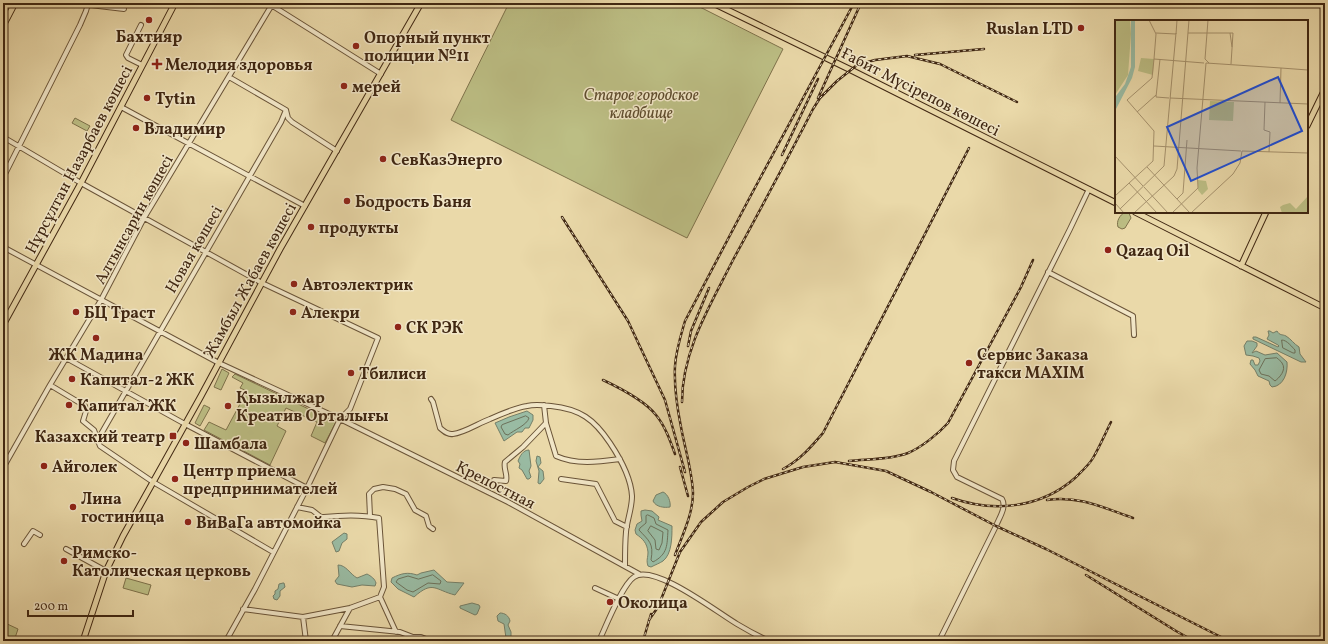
<svg xmlns="http://www.w3.org/2000/svg" width="1328" height="644" font-family="Vollkorn,serif">
	<style>
		.green { fill: #bcbe84; stroke: #7e724b }
		.water { fill: #99bba3; stroke: #758069 }
		.lines { fill: none; stroke-linecap: round; stroke-linejoin: round }
		.shore { stroke: #6c715a; stroke-width: 1 }
		.minor-casing { stroke: #6a5438; stroke-width: 6 }
		.major-casing { stroke: #402712; stroke-width: 7 }
		.minor { stroke: #f1e6c7; stroke-width: 4 }
		.major { stroke: #ead9a9; stroke-width: 5 }
		.rail-casing { stroke: #402712; stroke-width: 2.5 }
		.rail { stroke: #f1e6c7; stroke-width: 1; stroke-dasharray: 3; stroke-linecap: butt }
		.poi-dot { fill: #8f2418; stroke: #f1e6c7; stroke-width: 1.5 }
		.labels { text-anchor: middle; stroke-width: 3; stroke-linejoin: round; paint-order: stroke }
		.poi-label { font-size: 16px; font-weight: bold; fill: #402712; stroke: #f1e6c7; text-anchor: start }
		.street-label { font-size: 16px; fill: #402712; stroke: #f1e6c7 }
		.park-label { font-size: 16px; font-style: italic; fill: #5f4d2e; stroke: #f1e6c7 }
		.inset-road { fill: none; stroke: #a6926d; stroke-width: 1 }
		.view { fill: #1d4ed8; fill-opacity: 0.15; stroke: #1d4ed8; stroke-width: 2 }
		.inset-edge { fill: none; stroke: #402712; stroke-width: 2 }
	</style>
	<rect width="100%" height="100%" fill="#ead9a9"/>
	<filter id="stains"><feTurbulence type="fractalNoise" baseFrequency=".005" numOctaves="4"/><feColorMatrix values="0 0 0 0 .2 0 0 0 0 .09 0 0 0 0 .02 0 0 0 .5 -.17"/></filter>
	<radialGradient id="worn" r=".72"><stop offset=".6" stop-color="#630" stop-opacity="0"/><stop offset="1" stop-color="#630" stop-opacity=".3"/></radialGradient>
	<path class="green" d="M509,3H692L783,49L687,238L451,120Z
		M75,118L90,126L87,131L72,123Z
		M1125,212L1129,213L1131,218L1125,228L1122,229L1118,227C1116,221 1120,215 1125,212Z
		M222,369L229,373L221,390L214,387Z
		M235,374L336,422L325,443L311,436L317,422L286,408L277,426L286,431L270,465L204,430L209,422L226,430L247,391L240,388L243,383L232,377Z
		M204,405L210,408L200,426L195,423Z
		M126,578L151,585L148,595L123,588Z
		M3,622L18,629L14,641H3Z"/>
	<path class="water" d="M1268,331H1270L1273,333L1277,331C1280,336 1282,334 1286,336C1291,339 1294,344 1299,347L1300,354L1306,362H1301L1253,339V337H1256L1278,347L1279,346L1278,345L1267,339L1269,335Z
		M1247,341H1252L1257,343V346L1252,353L1256,351L1265,355L1277,353L1287,362C1288,372 1284,386 1272,387L1270,385L1269,381L1258,376L1255,370L1250,364L1251,360H1253L1255,365H1258L1260,361L1259,358L1253,356L1246,355L1244,346Z
		M527,411L533,415V420L529,428H525L522,432H517L504,441L495,423L509,417Z
		M529,450L531,466L529,471L531,477L529,479H527L522,470L519,468L520,464L518,461C520,456 523,450 529,450Z
		M537,456L540,457L541,463L538,467L543,471L544,479L540,484L538,483L539,471L536,461Z
		M663,492C668,494 671,502 670,507C664,508 656,507 653,501L656,495Z
		M645,510L652,511L659,517L658,520L672,526C672,537 672,554 663,561C660,563 655,565 651,567L648,566C646,560 648,558 648,552C647,543 643,539 636,534L635,530L637,524L642,521L641,515V511Z
		M344,533L347,534V539L342,543L339,551L336,552L332,542Z
		M338,565C346,565 350,574 357,578L367,574C371,576 375,579 376,583L375,586L362,585L352,587L337,584L335,581L339,576Z
		M434,570L447,582L464,583L455,595C435,590 433,580 414,597L398,589L391,582L392,578C402,573 408,572 417,575L421,573Z
		M283,583H284L285,587L280,591V596L277,600L274,599L273,596L275,594V591L278,589L279,584Z
		M472,603L479,605L480,607L477,614L475,615L460,608V606Z
		M500,613C505,613 509,616 510,621L508,625L511,632V637L506,638L504,624L498,621L497,616Z"/>
	<g class="lines">
		<path class="shore" d="M1282,340C1287,340 1292,347 1295,350V353H1293L1283,348Z
			M1277,358C1279,360 1281,361 1282,363C1287,370 1279,378 1275,381L1269,376L1261,374L1259,370L1265,359Z
			M526,416L529,418C527,425 514,430 508,435L505,434L501,427L502,425Z
			M648,515L654,518L656,524L668,530C667,545 668,554 653,562L651,560C654,543 649,541 639,530L640,528L646,523V516Z
			M651,526L663,532L662,543L659,550L656,549L655,540L648,531Z
			M433,575L441,581L440,584L428,583L413,592L407,590L396,582L398,579L408,576L418,579Z"/>
		<defs>
			<path id="minor" d="M73,3L124,9
				M268,3L381,74
				M141,25L126,55L128,58L142,65
				M229,77L286,110L288,118L292,122L337,151
				M121,107L305,206
				M3,137L81,183L262,283L378,338L350,409L340,419L307,488L255,589L226,641
				M3,178L80,25L86,11L88,4
				M3,247L219,363L340,419L508,502L639,574
				M1048,272L1133,316L1134,335
				M66,358L185,424L307,488
				M50,385L85,406L86,411L83,421L94,430L100,446L153,482L273,552
				M431,399L433,402L440,428C444,431 447,435 453,434C464,433 479,423 490,419C501,414 515,408 527,406C535,404 543,405 551,406C580,409 594,419 610,443C620,458 631,478 632,496C632,509 627,520 626,532C625,543 625,555 625,566
				M544,405L546,423L556,456C576,465 598,462 620,459
				M97,441L281,122L286,110
				M3,468L50,385L101,300L144,218L273,3
				M561,479L596,484L615,521L627,527
				M494,480L506,481C508,475 503,468 505,462L523,447L546,423
				M370,516L369,494L374,489L383,487L395,489L406,494L415,510L426,516L429,526L433,529
				M24,544L33,531L40,535
				M66,549L106,571
				M595,588L619,599
				M380,597L396,632
				M243,609L303,617L350,608L380,597L384,587L379,518C360,514 342,515 324,517H321L312,510L297,507
				M303,617L306,641
				M340,626L400,632L413,637H421L431,641
				M332,641L350,608
				M599,641C606,626 622,585 634,577C654,563 718,613 737,624C747,630 758,636 769,641
				M939,641L996,526C999,518 1007,507 1002,499L957,477L953,470L954,461L1070,229L1089,189"/>
			<path id="major" d="M713,3L851,70L1116,203
				M3,26L15,3
				M1307,126L1325,89
				M1135,212L1325,308
				M1241,266L1266,212
				M3,325L81,183L175,3
				M83,641L106,571L123,536L201,396L280,249L421,3"/>
		</defs>
		<use href="#minor" class="minor-casing"/>
		<use href="#major" class="major-casing"/>
		<use href="#minor" class="minor"/>
		<use href="#major" class="major"/>
		<defs>
			<path id="rail" d="M915,55L984,49
				M818,98L861,3
				M782,155L818,79
				M562,217L628,321L665,400L685,472
				M688,346L691,331L709,288
				M603,380C620,388 645,401 656,415C665,426 670,440 675,454
				M682,402C682,350 711,304 733,260C760,210 787,160 813,109L820,98L837,81L857,65L875,60L907,56L940,64L1017,102
				M849,461C867,459 890,460 908,453C922,447 938,434 948,423L1021,287L1033,260
				M680,467L688,496
				M783,469C800,460 811,447 823,433L969,148
				M952,498C994,513 1041,508 1075,478C1081,472 1089,465 1093,458C1100,446 1105,434 1111,422
				M1047,500C1078,495 1104,508 1133,518
				M675,555C682,536 693,514 693,493C692,470 685,449 681,427C677,407 674,385 675,366C676,350 681,335 685,321L750,197L854,3
				M1086,575L1176,631L1194,641
				M649,620L658,607L680,552L701,522L723,502L748,487L764,479L803,467L835,462L886,471L931,492L996,526L1046,549L1229,641
				M643,641L651,614"/>
		</defs>
		<use href="#rail" class="rail-casing"/>
		<use href="#rail" class="rail"/>
	</g>
	<g class="poi-dot">
		<circle cx="149" cy="20" r="4"/>
		<circle cx="1081" cy="28" r="4"/>
		<circle cx="356" cy="46" r="4"/>
		<path d="M155 58h4v4h4v4h-4v4h-4v-4h-4v-4h4z"/>
		<circle cx="344" cy="86" r="4"/>
		<circle cx="147" cy="98" r="4"/>
		<circle cx="136" cy="128" r="4"/>
		<circle cx="383" cy="159" r="4"/>
		<circle cx="347" cy="201" r="4"/>
		<circle cx="311" cy="227" r="4"/>
		<circle cx="1108" cy="250" r="4"/>
		<circle cx="294" cy="284" r="4"/>
		<circle cx="76" cy="312" r="4"/>
		<circle cx="293" cy="312" r="4"/>
		<circle cx="398" cy="327" r="4"/>
		<circle cx="96" cy="338" r="4"/>
		<circle cx="969" cy="363" r="4"/>
		<circle cx="351" cy="373" r="4"/>
		<circle cx="72" cy="379" r="4"/>
		<circle cx="69" cy="405" r="4"/>
		<circle cx="228" cy="406" r="4"/>
		<rect x="169" y="432" width="8" height="8" rx="2"/>
		<circle cx="186" cy="443" r="4"/>
		<circle cx="44" cy="466" r="4"/>
		<circle cx="175" cy="479" r="4"/>
		<circle cx="73" cy="507" r="4"/>
		<circle cx="188" cy="522" r="4"/>
		<circle cx="64" cy="561" r="4"/>
		<circle cx="610" cy="602" r="4"/>
	</g>
	<g class="labels">
		<g class="poi-label">
			<text x="1073" y="34" text-anchor="end">Ruslan LTD</text>
			<text x="149" y="42" text-anchor="middle">Бахтияр</text>
			<text x="364" y="43">Опорный пункт<tspan x="364" dy="18">полиции №11</tspan></text>
			<text x="165" y="70">Мелодия здоровья</text>
			<text x="352" y="92">мерей</text>
			<text x="155" y="104">Tytin</text>
			<text x="144" y="134">Владимир</text>
			<text x="391" y="165">СевКазЭнерго</text>
			<text x="355" y="207">Бодрость Баня</text>
			<text x="319" y="233">продукты</text>
			<text x="1116" y="256">Qazaq Oil</text>
			<text x="302" y="290">Автоэлектрик</text>
			<text x="84" y="318">БЦ Траст</text>
			<text x="301" y="318">Алекри</text>
			<text x="406" y="333">СК РЭК</text>
			<text x="96" y="360" text-anchor="middle">ЖК Мадина</text>
			<text x="977" y="360">Сервис Заказа<tspan x="977" dy="18">такси MAXIM</tspan></text>
			<text x="359" y="379">Тбилиси</text>
			<text x="80" y="385">Капитал-2 ЖК</text>
			<text x="236" y="403">Қызылжар<tspan x="236" dy="18">Креатив Орталығы</tspan></text>
			<text x="77" y="411">Капитал ЖК</text>
			<text x="165" y="442" text-anchor="end">Казахский театр</text>
			<text x="194" y="449">Шамбала</text>
			<text x="52" y="472">Айголек</text>
			<text x="183" y="476">Центр приема<tspan x="183" dy="18">предпринимателей</tspan></text>
			<text x="81" y="504">Лина<tspan x="81" dy="18">гостиница</tspan></text>
			<text x="196" y="528">ВиВаГа автомойка</text>
			<text x="72" y="558">Римско-<tspan x="72" dy="18">Католическая церковь</tspan></text>
			<text x="618" y="608">Околица</text>
		</g>
		<g class="street-label">
			<text transform="translate(921 91) rotate(27)" y="6">Ғабит Мүсірепов көшесі</text>
			<text transform="translate(78 159) rotate(-62)" y="6">Нұрсұлтан Назарбаев көшесі</text>
			<text transform="translate(133 219) rotate(-61)" y="6">Алтынсарин көшесі</text>
			<text transform="translate(193 249) rotate(-60)" y="6">Новая көшесі</text>
			<text transform="translate(249 280) rotate(-61)" y="6">Жамбыл Жабаев көшесі</text>
			<text transform="translate(496 484) rotate(27)" y="6">Крепостная</text>
		</g>
		<g class="park-label">
			<text x="641" y="100">Старое городское<tspan x="641" dy="18">кладбище</tspan></text>
		</g>
	</g>
	<g transform="translate(1115 20)">
		<rect width="193" height="193" fill="#ead9a9"/>
		<path d="M0,0H15L16,14L13,55L0,75ZM26,38L39,39L38,55L23,51ZM95,81L119,82L118,101L94,100ZM83,160L91,161L93,169L87,175L83,170ZM193,176V193H167L165,187L168,185L175,183L181,189Z" fill="#bcbe84"/>
		<path d="M16,0H20V47L17,58L0,91L1,76L10,64L16,47Z" fill="#99bba3"/>
		<path class="inset-road" d="M34,0L41,14L39,39L89,43M93,0L90,39L94,43M41,13L61,14M73,13H118L116,44M115,13L117,27M61,14L62,0M166,48L193,50M37,58L39,39M41,77L45,39M41,77L54,78M55,78L193,84M150,82L149,110L155,112L154,132M22,92L41,75M39,126L126,131M0,136L28,166M32,147L75,193M14,163L42,193M29,167L53,193M0,176L38,141L39,111L12,80L37,58M62,179L68,173L72,120M0,183L9,193M5,189L49,146L61,13M19,193L59,156L62,149L74,0M57,193L83,168L82,148L91,43L166,48L165,83M76,193L118,154L125,143L127,131L193,133"/>
		<path class="view" d="M163,57L187,111L76,161L52,107Z"/>
		<rect width="193" height="193" class="inset-edge"/>
	</g>
	<rect width="1328" height="644" fill="none" stroke="#ead9a9" stroke-width="16"/>
	<rect x="4" y="4" width="1320" height="636" fill="none" stroke="#402712" stroke-width="2"/>
	<rect x="8" y="8" width="1312" height="628" fill="none" stroke="#402712"/>
	<path d="M28 610v6h105v-6" fill="none" stroke="#402712" stroke-width="2"/>
	<text x="34" y="610" font-size="12" fill="#402712" stroke="#f1e6c7" stroke-width="3" paint-order="stroke">200 m</text>
	<rect width="100%" height="100%" filter="url(#stains)"/>
	<rect width="100%" height="100%" fill="url(#worn)"/>
</svg>
